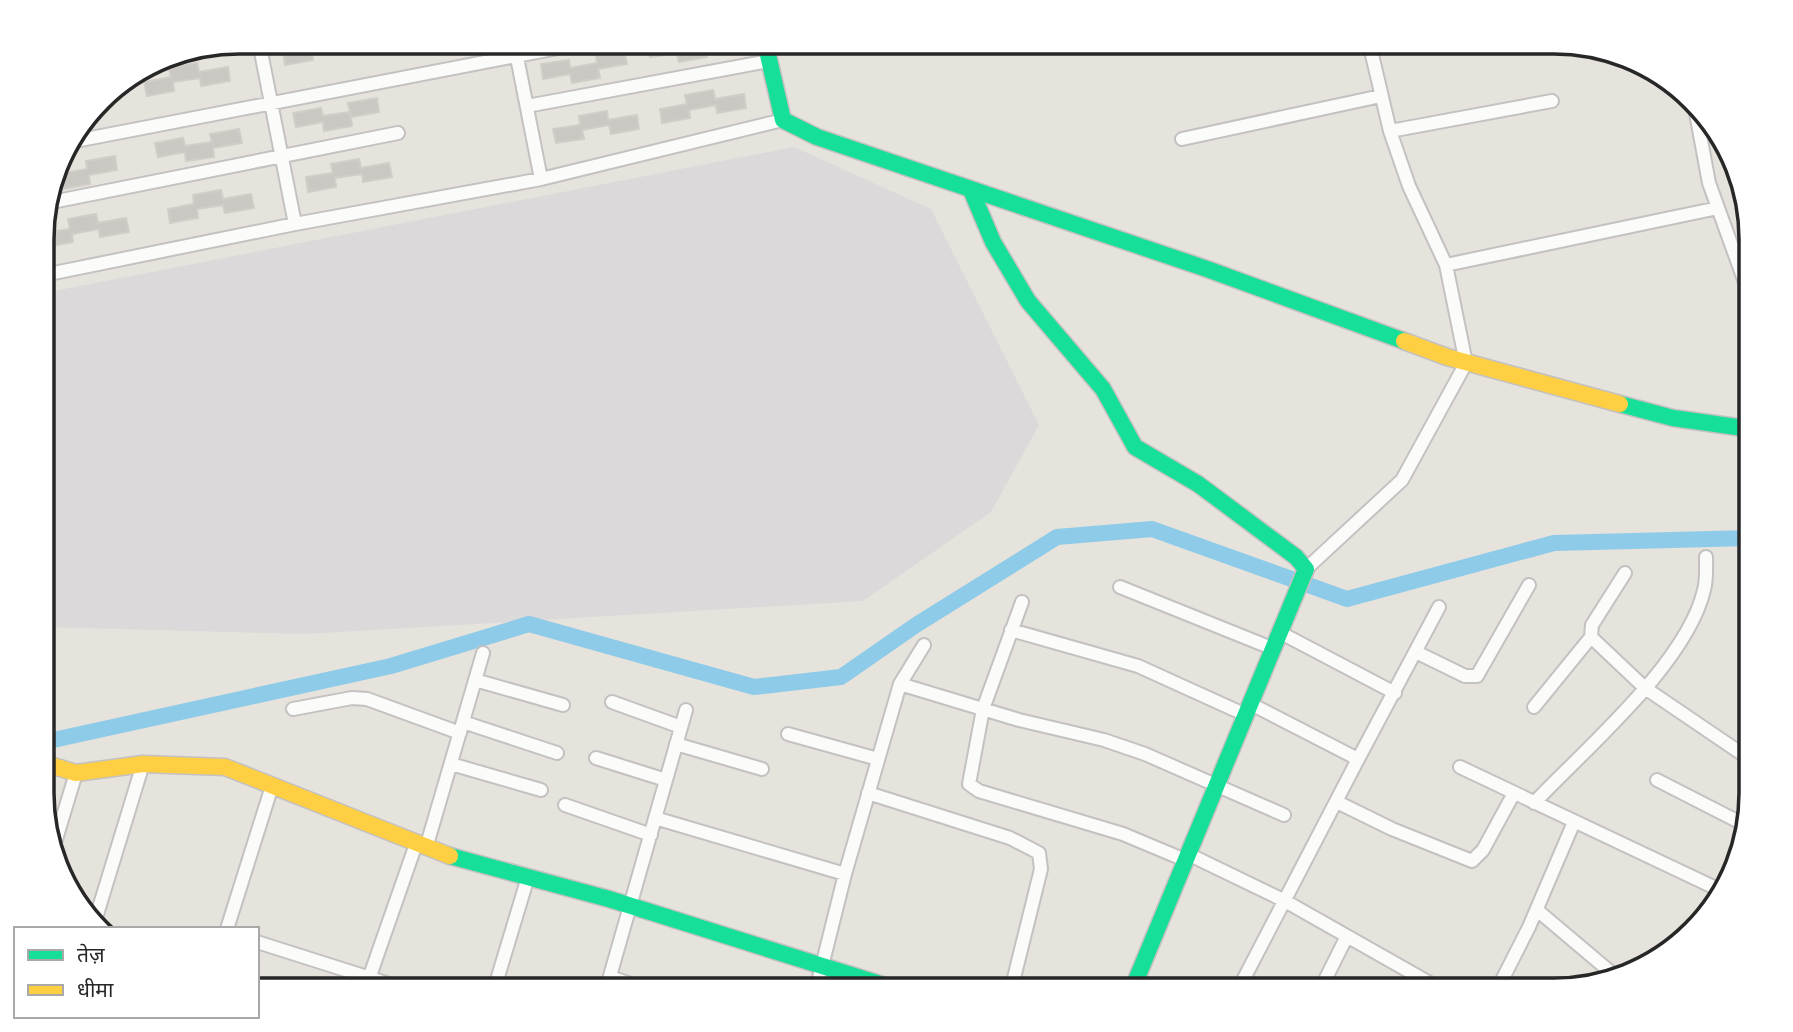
<svg xmlns="http://www.w3.org/2000/svg" width="1793" height="1032" font-family="Quicksand,'Noto Sans Devanagari',sans-serif">
	<style>
		.industrial { fill: #dcd9db }
		.lines { fill: none; stroke-linecap: round; stroke-linejoin: round }
		.canal { stroke: #8ecbe9; stroke-width: 16 }
		.building { fill: #cbc8c3; stroke: #d1cec8; stroke-width: 2 }
		.street-casing { stroke: #c3c1c2; stroke-width: 16 }
		.fast-casing { stroke: #c3c1c2; stroke-width: 19 }
		.slow-casing { stroke: #c3c1c2; stroke-width: 19 }
		.street { stroke: #fbfbfa; stroke-width: 12 }
		.fast { stroke: #16e098; stroke-width: 16 }
		.slow { stroke: #ffcf43; stroke-width: 16 }
		.rim { fill: none; stroke: #272727; stroke-width: 3.5 }
	</style>
	<rect width="100%" height="100%" fill="#e6e2dc"/>
	<path class="industrial" d="M794,147L931,209L1039,425L991,512L863,601L305,634L44,627V293Z"/>
	<g class="lines">
		<path class="canal" d="M44,742L391,666L529,624L754,687L841,677L916,625L1057,537L1152,529L1347,599L1554,543L1751,538"/>
	</g>
	<path class="building" d="M338,42H376V49L340,55Z
		M648,42H704L707,57L679,62L677,53L650,57Z
		M311,46L313,60L285,65L283,51Z
		M624,50L627,64L598,69L600,78L572,83L570,74L543,79L541,64L569,60L570,68L597,63L596,55Z
		M197,63L199,72L228,67L230,81L201,86L200,78L173,82L174,91L147,96L144,82L171,77L169,68Z
		M713,90L715,99L744,94L746,108L717,113L716,105L689,110L690,118L662,123L660,109L687,104L685,95Z
		M377,98L379,112L351,117L348,103Z
		M321,108L323,116L350,112L352,126L324,131L323,122L296,127L293,113Z
		M607,111L608,120L637,115L639,129L611,134L609,125L582,130L584,139L556,143L553,129L580,125L579,116Z
		M239,129L242,143L213,148L214,157L186,161L185,152L158,157L155,143L183,138L185,146L212,142L210,134Z
		M115,156L117,170L89,175L90,184L62,189L59,174L87,169L86,161Z
		M359,159L361,168L389,163L392,177L363,182L362,174L335,178L336,187L308,192L306,177L333,173L331,164Z
		M221,190L223,199L251,194L254,208L225,213L223,205L197,209L198,218L170,223L168,209L194,204L193,195Z
		M96,214L98,223L126,218L129,232L100,237L99,229L72,234L73,242L45,247L44,233L70,229L68,219Z"/>
	<g class="lines">
		<defs>
			<path id="street" d="M259,42L295,224
				M514,42L541,179
				M527,106L769,61
				M1695,108L1709,183L1751,299
				M1390,131L1552,101
				M1182,139L1381,96
				M70,142L589,42
				M47,203L398,133
				M1446,265L1718,208
				M44,275L295,224L541,179L783,120
				M1306,569L1402,480L1466,363L1446,265L1409,186L1390,131L1369,42
				M1625,573L1592,625L1591,637L1645,688L1751,760
				M1120,587L1274,649
				M1022,602L983,709L969,784L979,791L1123,834L1185,860
				M1011,630L1138,666L1246,715
				M1281,633L1395,693
				M1416,652L1465,676H1477L1529,585
				M475,680L563,705
				M900,684L924,645
				M1747,697L1751,691
				M612,702L681,727
				M1534,707L1591,637
				M293,709L352,698L367,699L460,733
				M463,722L557,753
				M788,734L878,759
				M676,744L762,769
				M596,758L666,780
				M1356,763L1439,607
				M451,764L541,790
				M1460,767L1724,892
				M1657,780L1745,825
				M868,793L1010,838L1039,853L1041,869L1011,990
				M1337,802L1392,829L1472,861L1483,850L1514,793
				M1534,803C1586,748 1687,663 1704,590C1707,579 1706,568 1706,557
				M565,805L651,835
				M655,818L845,874
				M54,846L76,773
				M426,848L483,653
				M1188,854L1285,901L1442,990
				M1537,910L1614,975
				M95,921L143,764
				M227,929L272,786
				M257,942L408,990
				M610,977L649,990
				M365,990L416,844
				M494,990L528,877
				M606,990L686,710
				M816,990L845,874L900,684L1019,720L1104,740L1145,754L1284,815
				M1238,990L1356,763L1354,757L1251,704
				M1320,990L1346,938
				M1497,990L1529,927L1574,822"/>
			<path id="fast" d="M765,42L783,120L817,137L1207,269L1404,341
				M971,190L993,242L1028,301L1103,389L1135,447L1198,484L1296,557L1306,569L1132,990
				M1620,404L1673,418L1751,429
				M450,856L609,899L899,990"/>
			<path id="slow" d="M1404,341L1447,357L1620,404
				M44,763L76,773L143,764L225,767L450,856"/>
		</defs>
		<use href="#street" class="street-casing"/>
		<use href="#fast" class="fast-casing"/>
		<use href="#slow" class="slow-casing"/>
		<use href="#street" class="street"/>
		<use href="#fast" class="fast"/>
		<use href="#slow" class="slow"/>
	</g>
	<path d="M0 0H1793V1032H0ZM239 54H1554A185 185 0 0 1 1739 239V793A185 185 0 0 1 1554 978H239A185 185 0 0 1 54 793V239A185 185 0 0 1 239 54Z" fill="#fff" fill-rule="evenodd"/>
	<path class="rim" d="M239 54H1554A185 185 0 0 1 1739 239V793A185 185 0 0 1 1554 978H239A185 185 0 0 1 54 793V239A185 185 0 0 1 239 54Z"/>
	<rect x="14" y="927" width="245" height="91" fill="#ffffff" stroke="#a9a9a9" stroke-width="2"/>
	<rect x="28" y="950" width="35" height="10" fill="#16e098" stroke="#a9a9a9" stroke-width="2"/>
	<text x="77" y="962" font-size="21" fill="#272727">तेज़</text>
	<rect x="28" y="985" width="35" height="10" fill="#ffcf43" stroke="#a9a9a9" stroke-width="2"/>
	<text x="77" y="997" font-size="21" fill="#272727">धीमा</text>
</svg>
